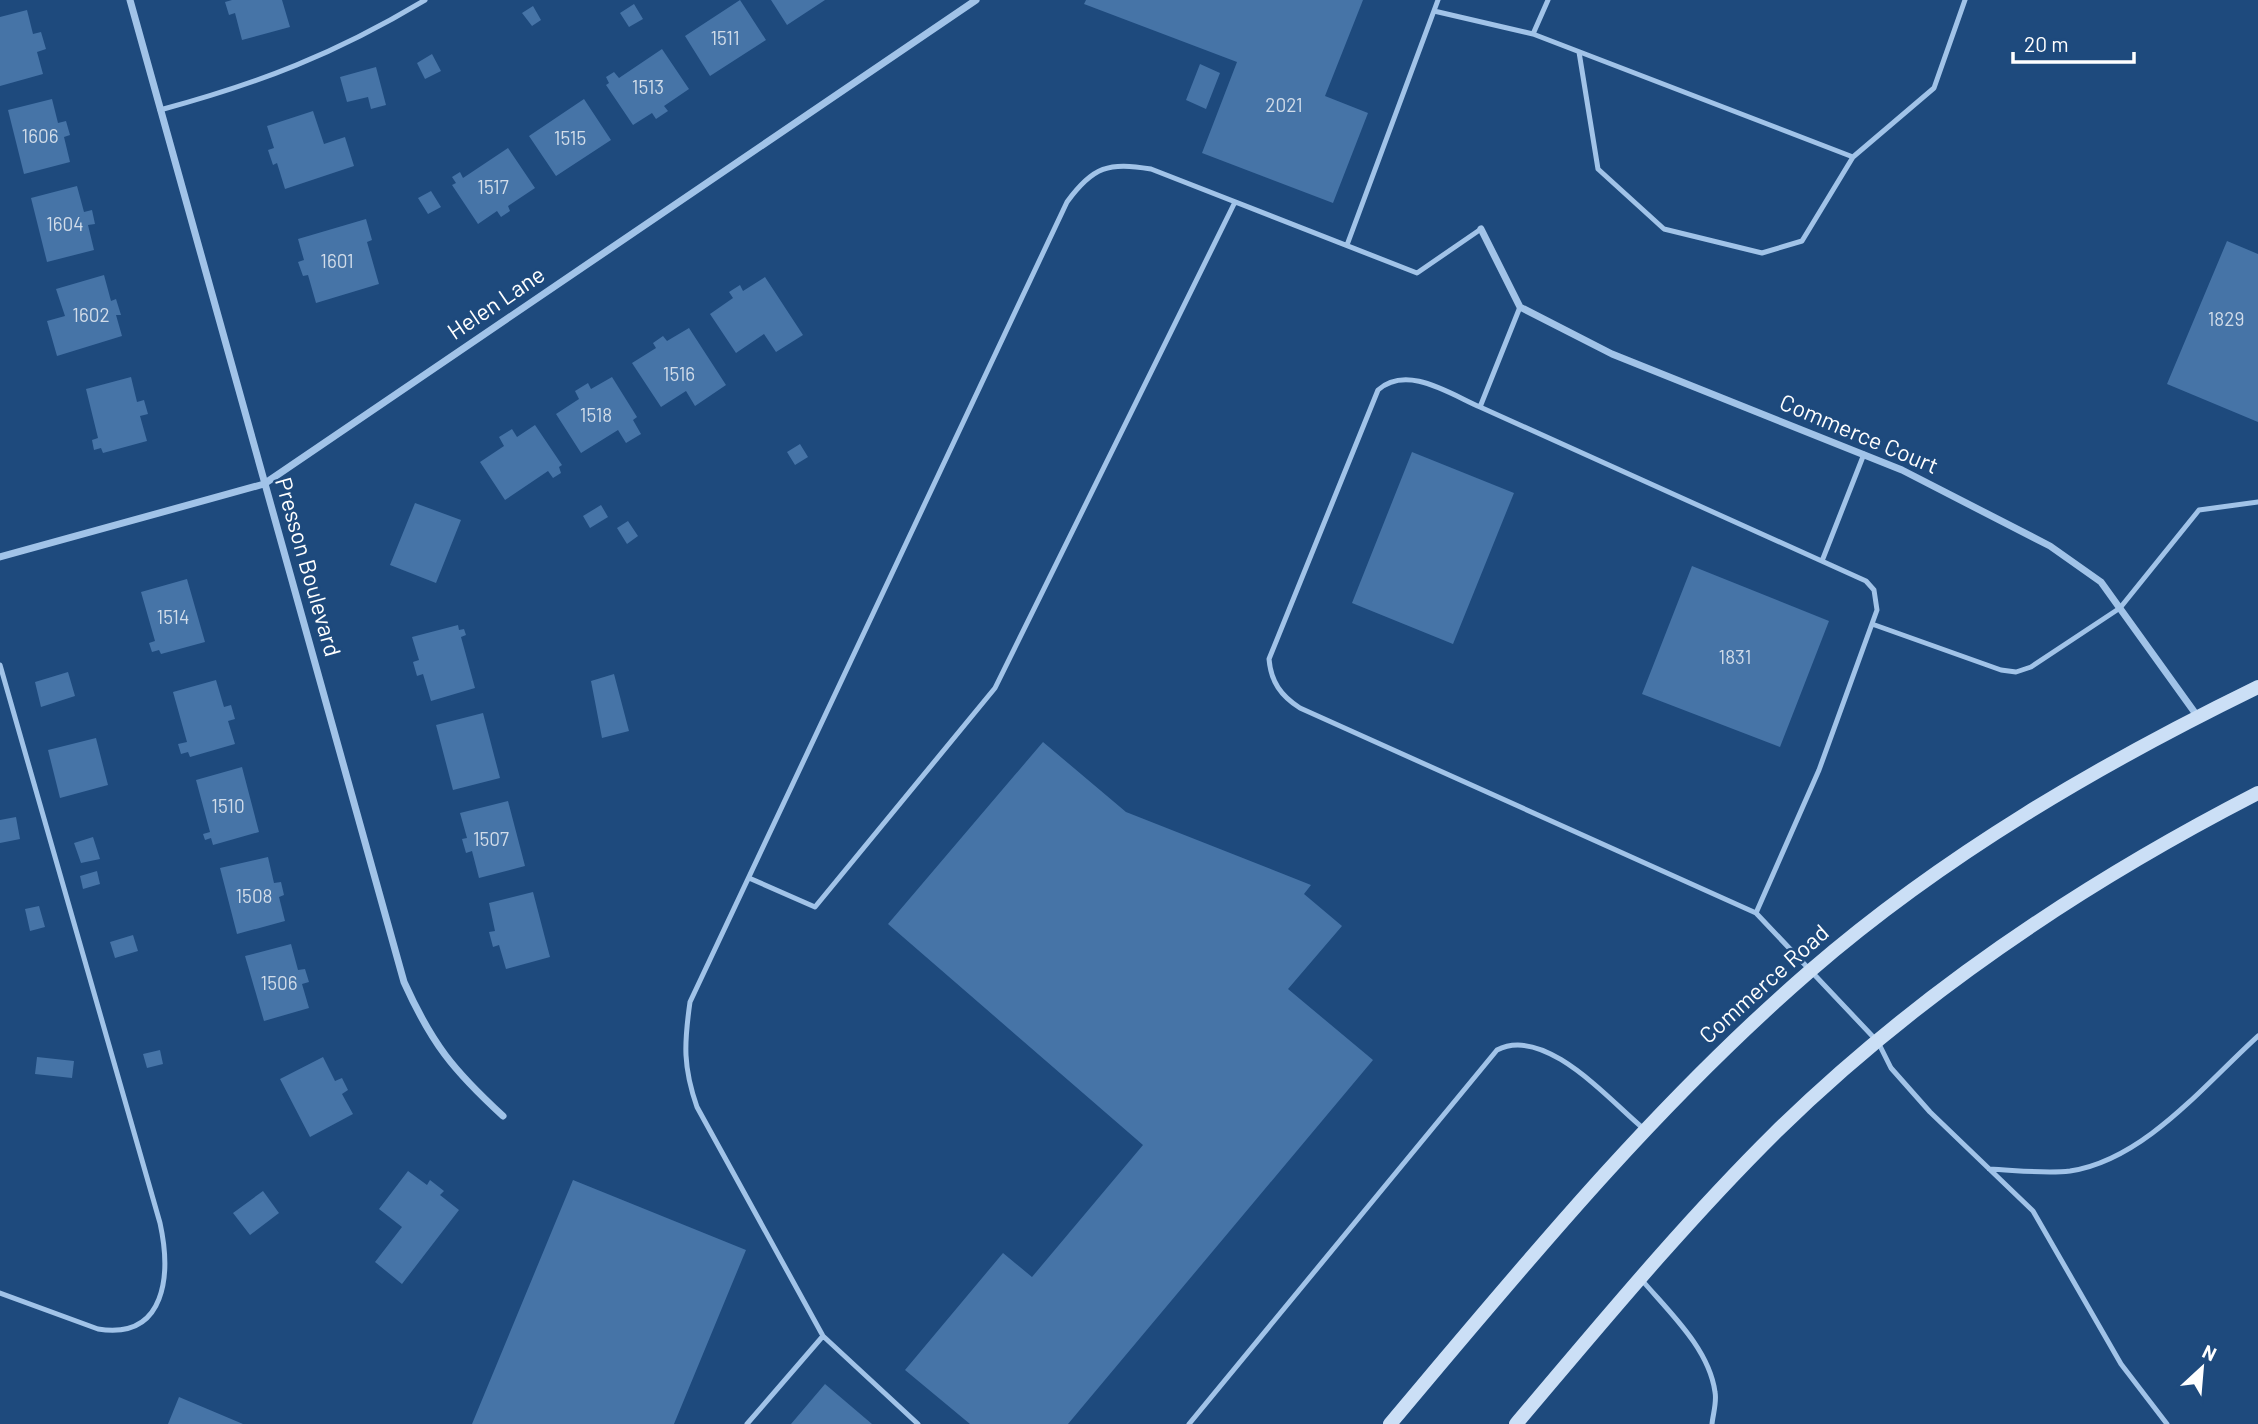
<svg xmlns="http://www.w3.org/2000/svg" width="2258" height="1424" font-family="Barlow,sans-serif">
	<style>
		.building { fill: #4674a7 }
		.lines { fill: none; stroke-linecap: round; stroke-linejoin: round }
		.lane { stroke: #a1c3e8; stroke-width: 5 }
		.street { stroke: #a1c3e8; stroke-width: 7 }
		.secondary { stroke: #cbdff6; stroke-width: 14 }
		.labels { text-anchor: middle; stroke-width: 5; stroke-linejoin: round; paint-order: stroke }
		.number-label { font-size: 19px; fill: #d1dce9 }
		.street-label { font-size: 23px; fill: #fff; stroke: #1e4a7d }
	</style>
	<rect width="100%" height="100%" fill="#1e4a7d"/>
	<path class="building" d="M232,0H282L290,27L242,40L235,13L229,15L225,2Z
		M740,0L766,40L710,76L685,36Z
		M771,0H825L787,25Z
		M1086,0H1363L1325,96L1368,113L1333,203L1202,153L1237,62L1084,4Z
		M634,4L643,19L629,27L620,13Z
		M533,6L541,20L532,26L522,13Z
		M27,10L33,34L41,32L46,49L37,52L43,74L0,86V17Z
		M662,49L689,89L664,106L668,111L656,119L652,113L633,125L606,85L609,83L606,77L614,72L619,78Z
		M432,54L441,71L425,79L417,63Z
		M1200,64L1220,73L1206,109L1186,100Z
		M376,67L386,105L371,109L368,97L347,102L340,77Z
		M52,99L58,123L66,121L70,135L64,137L70,162L24,174L8,110Z
		M584,99L611,140L556,176L529,136Z
		M313,111L324,144L345,137L354,166L285,189L277,163L273,165L268,150L274,148L267,126Z
		M508,148L535,188L508,206L510,211L501,217L497,211L478,224L452,185L456,183L452,177L460,172L463,178Z
		M77,186L84,212L92,210L95,224L88,225L94,250L47,262L31,198Z
		M431,191L441,207L428,214L418,198Z
		M366,219L372,240L367,242L379,284L316,303L308,275L303,276L298,262L304,260L298,239Z
		M2227,241L2258,254V422L2167,384Z
		M104,275L111,301L116,299L121,315H116L122,336L57,356L47,321L65,316L56,289Z
		M765,277L803,335L776,352L764,334L736,353L710,314L733,298L729,292L740,285L743,291Z
		M689,328L726,385L695,406L686,391L661,407L632,363L656,348L653,343L663,336L667,341Z
		M131,377L137,402L144,400L148,414L140,416L147,441L103,453L101,448L94,450L92,440L98,438L86,389Z
		M612,377L637,417L633,420L641,434L626,443L618,430L581,453L556,414L579,399L575,391L588,383L591,389Z
		M535,425L562,465L559,467L561,473L553,478L548,471L505,500L480,462L504,446L499,437L512,429L517,437Z
		M800,444L808,457L795,465L787,452Z
		M1412,452L1514,493L1453,644L1352,603Z
		M415,503L461,520L436,583L390,565Z
		M601,505L608,517L590,528L583,516Z
		M628,521L638,536L627,544L617,528Z
		M1692,566L1829,621L1780,747L1642,694Z
		M187,579L205,642L161,654L159,650L152,652L149,643L155,641L141,592Z
		M458,625L459,630L464,629L466,635L461,637L475,688L431,701L423,674L417,676L413,662L419,660L412,637Z
		M68,672L75,696L41,707L35,682Z
		M614,674L629,731L602,738L591,681Z
		M216,680L224,707L231,705L235,719L228,721L235,744L190,757L188,752L181,754L178,744L187,742L173,692Z
		M483,713L500,778L453,790L436,725Z
		M96,738L108,785L60,798L48,750Z
		M1043,742L1126,812L1311,885L1304,894L1342,926L1288,989L1373,1060L1068,1424H970L905,1370L1003,1253L1032,1277L1143,1145L888,924Z
		M242,767L259,832L213,845L211,838L205,840L203,834L210,832L196,780Z
		M508,801L525,866L479,878L472,851L466,853L462,839L467,838L460,813Z
		M16,817L20,839L0,843V820Z
		M93,837L100,859L81,863L74,843Z
		M268,857L274,883L281,882L284,895L279,897L285,921L237,934L220,868Z
		M97,871L100,884L83,889L80,876Z
		M533,892L550,957L506,969L499,945L493,947L489,932L495,931L489,903Z
		M39,906L45,927L30,931L25,909Z
		M133,935L138,951L115,958L110,942Z
		M291,944L298,970L305,969L309,982L302,984L309,1008L264,1021L245,956Z
		M160,1050L163,1064L147,1068L143,1054Z
		M37,1057L74,1061L72,1078L35,1074Z
		M323,1057L335,1081L342,1078L348,1090L342,1094L353,1114L310,1137L280,1079Z
		M408,1171L427,1185L430,1180L444,1191L440,1195L459,1210L402,1284L375,1262L402,1227L379,1209Z
		M573,1180L746,1250L674,1424H472Z
		M263,1191L279,1213L250,1235L233,1213Z
		M825,1384L872,1424H791Z
		M179,1397L243,1424H168Z"/>
	<g class="lines">
		<path class="lane" d="M1434,11L1533,34L1853,157L1934,88L1965,0
			M1533,34L1548,0
			M1579,52L1598,169L1664,229L1762,253L1802,241L1853,157
			M160,110C260,83 335,54 425,0
			M1347,245L1438,0
			M1520,307L1480,407L1866,581L1874,590L1877,610L1819,770L1756,913
			M1480,407C1450,394 1407,364 1378,390L1269,659C1271,682 1281,696 1300,708L1756,913L1878,1042L1891,1068L1930,1112L2033,1211L2121,1364L2167,1424
			M1822,561L1864,454
			M1872,624L2001,670L2016,672L2031,667L2120,608L2199,510L2258,502
			M0,665L160,1223C171,1273 167,1340 98,1329L0,1293
			M749,878L815,907L995,688L1235,202
			M1989,1169C2015,1170 2044,1174 2070,1171C2144,1160 2204,1085 2258,1036
			M1641,1279C1668,1311 1709,1348 1715,1392C1717,1402 1713,1414 1712,1424
			M747,1424L823,1336
			M918,1424L823,1336L697,1107C683,1067 684,1044 690,1002L1067,202C1093,166 1109,162 1151,169L1417,273L1481,229
			M1189,1424L1497,1050C1545,1025 1609,1100 1644,1129"/>
		<path class="street" d="M130,0L404,982C432,1044 453,1070 503,1116
			M1481,229L1520,307L1612,354L1902,470L2050,546L2101,582L2198,717
			M0,557L264,484L976,0"/>
		<path class="secondary" d="M1390,1424C1523,1266 1653,1107 1810,971C1944,855 2100,764 2258,687
			M1516,1424C1600,1325 1683,1224 1776,1132C1917,994 2083,883 2258,793"/>
	</g>
	<g class="labels">
		<g class="number-label">
			<text x="725" y="45">1511</text>
			<text x="648" y="94">1513</text>
			<text x="1284" y="112">2021</text>
			<text x="40" y="143">1606</text>
			<text x="570" y="145">1515</text>
			<text x="493" y="194">1517</text>
			<text x="65" y="231">1604</text>
			<text x="337" y="268">1601</text>
			<text x="91" y="322">1602</text>
			<text x="2226" y="326">1829</text>
			<text x="679" y="381">1516</text>
			<text x="596" y="422">1518</text>
			<text x="173" y="624">1514</text>
			<text x="1735" y="664">1831</text>
			<text x="228" y="813">1510</text>
			<text x="491" y="846">1507</text>
			<text x="254" y="903">1508</text>
			<text x="279" y="990">1506</text>
		</g>
		<g class="street-label">
			<text transform="translate(496 303) rotate(-34)" y="8">Helen Lane</text>
			<text transform="translate(1859 434) rotate(23)" y="8">Commerce Court</text>
			<text transform="translate(308 567) rotate(74)" y="8">Presson Boulevard</text>
			<text transform="translate(1764 984) rotate(-42)" y="8">Commerce Road</text>
		</g>
	</g>
	<g transform="translate(2202 1368) rotate(26)" stroke="#1e4a7d" stroke-width="5" paint-order="stroke">
	<path d="M0-5L12 26L0 18L-12 26Z" fill="#ffffff"/>
	<text y="-10" font-size="19" font-weight="bold" text-anchor="middle" fill="#ffffff">N</text>
	</g>
	<path d="M2013 52v10h121v-10" fill="none" stroke="#ffffff" stroke-width="3.5"/>
	<text x="2024" y="52" font-size="21" fill="#ffffff" stroke="#1e4a7d" stroke-width="5" paint-order="stroke">20 m</text>
</svg>
